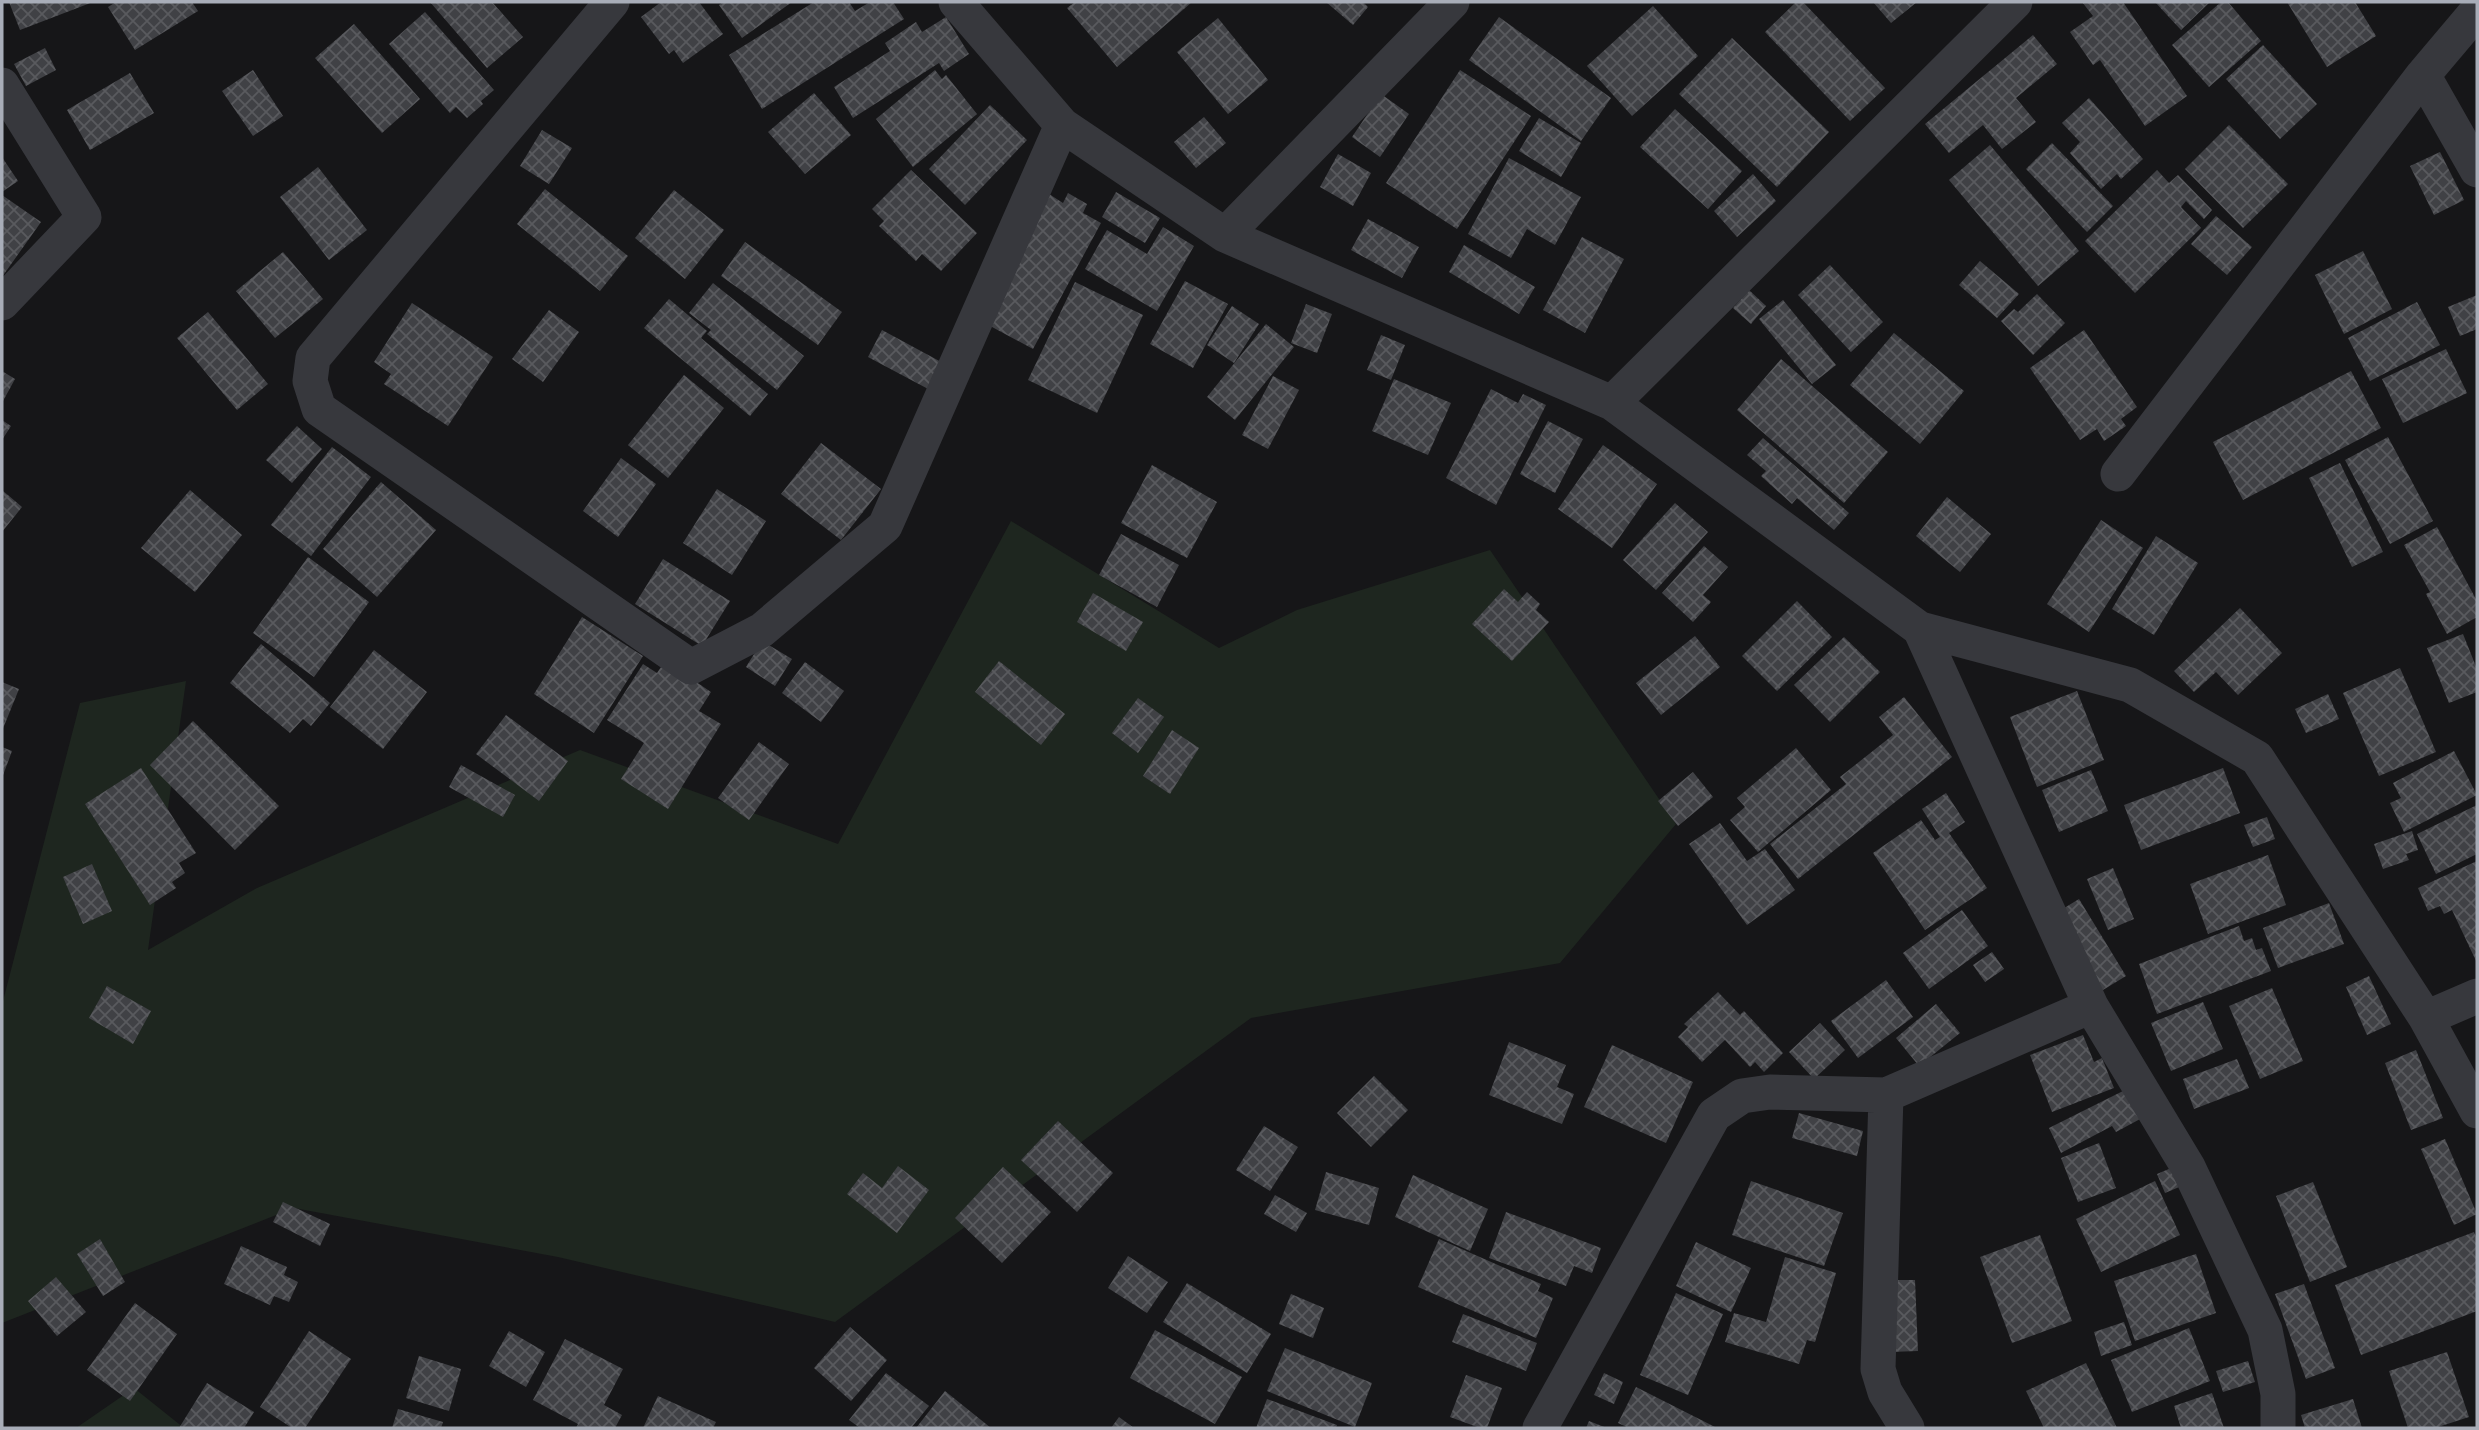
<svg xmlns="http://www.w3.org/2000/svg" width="2479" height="1430" font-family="'Golos Text',sans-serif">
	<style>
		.grass { fill: #1e261f }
		.building { fill: url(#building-cross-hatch) }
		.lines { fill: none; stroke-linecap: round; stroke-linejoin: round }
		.minor { stroke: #37383d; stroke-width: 35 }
	</style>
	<defs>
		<pattern id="building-cross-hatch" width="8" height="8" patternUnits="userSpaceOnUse" patternTransform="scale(1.75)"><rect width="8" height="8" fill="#404145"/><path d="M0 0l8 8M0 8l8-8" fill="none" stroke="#595a5e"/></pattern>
	</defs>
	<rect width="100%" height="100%" fill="#161618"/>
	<path class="grass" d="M1011,521L1219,648L1297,610L1490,550L1676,824L1560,963L1251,1018L835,1322L558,1257L294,1208L2,1323V1005L80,703L186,681L148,950L257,888L580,750L838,844Z
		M134,1388L184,1428H76Z"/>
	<path class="building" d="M9,2H93L20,30Z
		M116,2H192L198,11L135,50L108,7Z
		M430,2H492L523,37L487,68Z
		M661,2H699L723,34L683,63L674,50L669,54L641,17Z
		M723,2H792L742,38L719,5Z
		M814,2H849L855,11L870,2H893L904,19L762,109L729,55Z
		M1075,2H1192L1117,67L1067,8Z
		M1326,2H1363L1368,7L1353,25Z
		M1796,2H1803L1885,88L1850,121L1765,32Z
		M1873,2H1917L1891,23Z
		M2082,2H2123L2187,96L2145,126L2100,60L2093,65L2070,32L2093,16Z
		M2155,2H2210L2181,30Z
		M2221,2H2228L2261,41L2209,87L2172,45Z
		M2287,2H2355L2376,36L2327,67Z
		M1653,6L1698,56L1632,116L1587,66Z
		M425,12L494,90L481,101L483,104L467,118L456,107L450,113L389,44Z
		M946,17L969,54L944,71L939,63L853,118L834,87L890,51L885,43L916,22L922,32Z
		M1499,17L1611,98L1581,141L1469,60Z
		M1218,18L1268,80L1228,114L1177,52Z
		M354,24L420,99L382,133L315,58Z
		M2033,35L2057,64L2016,98L2036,122L2002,149L1983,125L1949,153L1925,124Z
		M1732,38L1829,132L1777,187L1679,94Z
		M2263,45L2317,104L2280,139L2226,79Z
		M45,48L56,70L26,86L14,64Z
		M253,70L283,116L253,136L222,91Z
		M935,70L942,79L946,75L977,114L913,167L876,119Z
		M1460,70L1531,116L1457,229L1386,183Z
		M130,73L154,113L90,150L67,110Z
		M814,93L851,135L805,174L768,132Z
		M1381,94L1409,114L1380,157L1352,137Z
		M2089,98L2143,159L2121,179L2117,174L2101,189L2070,153L2080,142L2062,123Z
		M990,105L1027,140L965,205L929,169Z
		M1675,109L1742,171L1708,209L1640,147Z
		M1204,117L1226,143L1196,168L1174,142Z
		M1539,118L1581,143L1561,177L1519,151Z
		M2229,125L2288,184L2243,228L2185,169Z
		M542,130L572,148L549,184L520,166Z
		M2052,143L2113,206L2087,232L2026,169Z
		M1990,145L2079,251L2038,286L1949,180Z
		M2440,152L2464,200L2434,215L2410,166Z
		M1338,154L1371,173L1353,206L1320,187Z
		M2,157L18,181L2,192Z
		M1509,158L1581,197L1555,245L1527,229L1511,258L1468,234Z
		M318,167L367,230L329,260L280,197Z
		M911,170L977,233L941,271L922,254L916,261L879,226L884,221L872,209Z
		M2157,170L2169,183L2178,175L2212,210L2204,219L2186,201L2181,207L2201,228L2135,293L2085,241Z
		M1753,174L1776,201L1737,237L1714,211Z
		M545,189L628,256L600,291L517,224Z
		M674,190L724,230L685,279L635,238Z
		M1116,192L1160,218L1145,243L1102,217Z
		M1068,193L1087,204L1083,213L1101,223L1033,349L981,321L1049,194L1063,203Z
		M2,195L41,222L2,277Z
		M2216,216L2252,247L2227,275L2191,244Z
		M1368,219L1419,247L1402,278L1351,250Z
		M1163,227L1194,246L1157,311L1085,269L1107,230L1147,254Z
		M1582,237L1624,259L1585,333L1543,310Z
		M745,242L842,312L818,345L721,276Z
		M1464,245L1535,287L1519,314L1449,272Z
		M2363,251L2392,309L2344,334L2315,275Z
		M283,252L323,299L275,338L236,291Z
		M1980,261L2019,294L1997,318L1959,285Z
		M1830,265L1883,322L1851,352L1798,295Z
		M1185,281L1228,304L1193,368L1150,344Z
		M1075,282L1143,315L1097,413L1028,380Z
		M713,283L804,356L777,390L707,334L711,330L689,313Z
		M1749,290L1766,306L1751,324L1733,308Z
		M2037,294L2065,323L2033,355L2001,321L2014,309L2018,312Z
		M2477,295V329L2460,336L2448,307Z
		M669,299L707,331L701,338L768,394L750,416L644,328Z
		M1783,300L1836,365L1812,384L1759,319Z
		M2417,302L2440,345L2370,381L2348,338Z
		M412,303L493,357L448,426L384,384L391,374L374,362Z
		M1306,304L1332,314L1317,353L1291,343Z
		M1232,306L1259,324L1234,363L1207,345Z
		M549,310L579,332L543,382L512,359Z
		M208,312L268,384L237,410L177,338Z
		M1266,324L1294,347L1235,420L1207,397Z
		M882,330L943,363L930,390L868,357Z
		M2084,330L2137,407L2121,419L2126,426L2104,441L2097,429L2080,440L2030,368Z
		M1894,333L1964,391L1920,444L1850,385Z
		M1381,335L1405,345L1391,380L1367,370Z
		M2446,349L2467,393L2403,423L2382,379Z
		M1781,359L1888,452L1844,503L1737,410Z
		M2,371L15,379L2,403Z
		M2351,371L2381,428L2243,500L2213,442Z
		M684,375L724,408L668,478L628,445Z
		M1273,376L1299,390L1268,449L1242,435Z
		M1394,379L1451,403L1428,455L1372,431Z
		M1491,389L1518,403L1523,394L1546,405L1496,505L1446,478Z
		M2,420L11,426L2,440Z
		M1548,421L1583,439L1555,493L1520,474Z
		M297,426L322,449L292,483L266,460Z
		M2388,437L2433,521L2390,544L2345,460Z
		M1763,438L1849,513L1834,530L1797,498L1792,504L1761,476L1766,471L1747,455Z
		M821,443L881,489L841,540L781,494Z
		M1603,445L1657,484L1612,548L1558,509Z
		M332,447L371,477L311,556L271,525Z
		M621,458L656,484L618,537L583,511Z
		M2340,463L2383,552L2352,567L2309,478Z
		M1152,465L1217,502L1187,558L1121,523Z
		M381,482L436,530L377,597L323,549Z
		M717,489L766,521L732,575L683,543Z
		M2,490L22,507L2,532Z
		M190,490L242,535L195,592L141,548Z
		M1947,497L1991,534L1960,572L1916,536Z
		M1675,503L1708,532L1656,590L1623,560Z
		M2101,520L2143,548L2089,632L2047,604Z
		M2437,527L2477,601V617L2447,634L2426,594L2430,592L2404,545Z
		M1121,534L1179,565L1157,607L1099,575Z
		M2156,536L2198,563L2154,635L2112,609Z
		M1704,546L1728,567L1703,595L1711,602L1693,622L1662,593Z
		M308,557L369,602L314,677L253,633Z
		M663,559L730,601L702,646L635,604Z
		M1504,589L1518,602L1527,592L1540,604L1536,610L1549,622L1512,661L1472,624Z
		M1093,593L1143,622L1126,651L1077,622Z
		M1797,601L1832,637L1777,691L1742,656Z
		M2240,608L2282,653L2238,695L2216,672L2194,692L2174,671Z
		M582,617L643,656L594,733L534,694Z
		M2463,634L2477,669V692L2449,703L2427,648Z
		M1695,636L1720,667L1661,715L1636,683Z
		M1844,637L1880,672L1830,722L1794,685Z
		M762,641L792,659L775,686L746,667Z
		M261,644L330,703L311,726L303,719L290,733L230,683Z
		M374,650L427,692L383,749L330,707Z
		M665,661L711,692L699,711L721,724L668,809L621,779L644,743L607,720L643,664L657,673Z
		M999,661L1065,714L1041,745L975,692Z
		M805,662L844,691L821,722L782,693Z
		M2400,668L2436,752L2379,776L2343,693Z
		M2,682L19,689L2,731Z
		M2077,691L2104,760L2037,787L2010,717Z
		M2328,694L2339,719L2306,733L2295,709Z
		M1904,697L1952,757L1798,879L1770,844L1846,784L1840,777L1893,735L1879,717Z
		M1138,698L1164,717L1138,753L1112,733Z
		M506,715L568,761L539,801L476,754Z
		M193,721L279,806L235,850L150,765Z
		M1172,730L1199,748L1170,794L1143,776Z
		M759,742L789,764L749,820L718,798Z
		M2,747L12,751L2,778Z
		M1796,748L1831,790L1758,852L1730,820L1745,807L1737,798Z
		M2454,751L2477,795L2404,832L2390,803L2401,798L2393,783Z
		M461,765L515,795L503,817L449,787Z
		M141,768L196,853L179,863L185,873L172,882L176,888L150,905L85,804Z
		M2223,768L2240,813L2141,850L2124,805Z
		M2091,770L2108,811L2059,832L2042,790Z
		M1693,772L1713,797L1678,826L1658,801Z
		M1946,793L1965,822L1949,833L1987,888L1925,930L1873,853L1921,820L1935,840L1940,837L1922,809Z
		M2477,805V854L2436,874L2417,834Z
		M2267,817L2275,839L2253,847L2244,825Z
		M1720,823L1747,861L1765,849L1795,890L1747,925L1689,844Z
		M2412,831L2418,850L2406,854L2409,860L2383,869L2374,844Z
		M2268,855L2286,905L2208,934L2190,884Z
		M2477,861V963L2452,910L2444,914L2440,906L2428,911L2418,888Z
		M92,864L112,911L83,924L63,877Z
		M2113,868L2134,919L2108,930L2087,879Z
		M2079,899L2126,976L2098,993L2051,916Z
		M2329,903L2344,944L2278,968L2263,928Z
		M1962,910L1988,946L1929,989L1903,953Z
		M2239,926L2244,941L2252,938L2256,950L2262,948L2271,971L2157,1014L2139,964Z
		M1992,952L2004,969L1985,982L1973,965Z
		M2369,976L2391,1024L2367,1035L2346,987Z
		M1886,980L1913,1017L1858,1058L1831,1021Z
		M107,986L151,1011L133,1044L89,1018Z
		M2272,988L2303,1061L2260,1079L2229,1006Z
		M1718,992L1740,1015L1744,1011L1783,1053L1764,1072L1755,1062L1750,1067L1725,1040L1702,1062L1678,1037L1688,1027L1684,1024Z
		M2203,1002L2223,1049L2171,1071L2151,1023Z
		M1936,1004L1960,1033L1919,1066L1896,1038Z
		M1820,1023L1845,1050L1814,1079L1789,1052Z
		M2083,1035L2094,1062L2102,1058L2114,1088L2052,1112L2030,1055Z
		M1509,1042L1566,1065L1557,1087L1574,1094L1562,1124L1489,1095Z
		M1612,1045L1693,1082L1666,1143L1584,1107Z
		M2416,1050L2443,1118L2411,1130L2385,1063Z
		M2237,1059L2249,1088L2194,1109L2183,1079Z
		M1374,1076L1408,1110L1371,1147L1337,1113Z
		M2127,1089L2142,1118L2116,1132L2112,1126L2061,1153L2049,1128Z
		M1799,1113L1863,1131L1857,1156L1792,1138Z
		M1058,1121L1113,1173L1077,1212L1021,1160Z
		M1264,1126L1298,1147L1270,1191L1236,1170Z
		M2445,1139L2477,1214L2454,1225L2421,1149Z
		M2099,1143L2116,1188L2078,1202L2061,1158Z
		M2183,1163L2191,1182L2165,1193L2157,1174Z
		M898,1166L929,1190L897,1233L847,1194L863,1173L882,1188Z
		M1003,1167L1051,1212L1002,1263L955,1218Z
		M1326,1172L1379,1188L1369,1225L1315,1210Z
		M1413,1175L1488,1209L1470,1251L1395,1217Z
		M1751,1181L1843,1213L1824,1266L1732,1235Z
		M2155,1181L2180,1235L2101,1272L2076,1219Z
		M2313,1182L2347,1267L2310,1282L2276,1196Z
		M1275,1195L1307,1213L1296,1232L1264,1214Z
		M283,1202L330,1224L320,1246L273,1222Z
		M1506,1212L1601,1248L1592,1273L1574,1266L1566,1286L1489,1258Z
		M2474,1232L2477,1239V1311L2361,1355L2335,1285Z
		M2040,1235L2072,1321L2012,1343L1980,1257Z
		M100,1239L125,1282L103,1296L77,1254Z
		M1439,1239L1541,1284L1538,1291L1553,1298L1536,1338L1418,1287Z
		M1696,1242L1751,1268L1731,1312L1676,1286Z
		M241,1246L287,1267L284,1275L298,1282L289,1302L274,1296L270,1305L224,1284Z
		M2196,1254L2216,1313L2135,1341L2114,1281Z
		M1128,1256L1168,1282L1147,1313L1108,1288Z
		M1785,1257L1836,1273L1815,1342L1807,1340L1799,1364L1725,1342L1734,1313L1766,1322Z
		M56,1277L86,1312L57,1336L28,1301Z
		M1887,1280H1915L1918,1351L1890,1352Z
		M1187,1283L1271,1334L1247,1373L1163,1322Z
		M2304,1284L2335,1368L2306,1379L2275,1294Z
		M1676,1293L1723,1314L1688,1395L1640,1375Z
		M1291,1294L1324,1308L1313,1338L1279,1324Z
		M135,1303L177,1334L130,1401L87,1370Z
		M1463,1314L1537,1343L1526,1371L1452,1342Z
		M2124,1322L2132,1345L2101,1356L2094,1332Z
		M850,1327L887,1360L851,1401L814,1368Z
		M2189,1328L2210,1381L2132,1412L2111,1360Z
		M1155,1330L1242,1377L1215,1424L1130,1378Z
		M309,1331L351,1359L305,1428H292L260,1407Z
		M509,1331L545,1352L526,1387L489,1366Z
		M565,1339L623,1369L604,1405L622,1415L615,1428H576L578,1424L533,1400Z
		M1285,1348L1372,1383L1355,1427L1267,1391Z
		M2447,1352L2469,1417L2435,1428H2408L2389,1371Z
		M419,1356L461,1369L449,1411L406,1398Z
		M2248,1361L2255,1382L2223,1392L2216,1371Z
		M2086,1363L2117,1428H2044L2026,1391Z
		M886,1373L929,1406L911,1428H860L849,1420Z
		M1604,1373L1623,1382L1614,1404L1594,1395Z
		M1466,1375L1502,1388L1487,1428H1480L1450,1417Z
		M207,1383L254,1412L244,1428H179Z
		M1636,1387L1717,1428H1629L1618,1423Z
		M945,1391L991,1428H916Z
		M2212,1393L2224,1428H2181L2174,1406Z
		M658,1396L716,1422L713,1428H643Z
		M1267,1399L1337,1425L1336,1428H1256Z
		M2353,1399L2362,1428H2305L2301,1415Z
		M398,1409L443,1422L441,1428H392Z
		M1119,1417L1134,1428H1111Z
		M1589,1421L1607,1428H1586Z"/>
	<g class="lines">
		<path class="minor" d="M612,2L313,358L310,381L319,409L691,667L762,630L885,526L1062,125
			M956,2L1062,125L1225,235L1612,403L1920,629L2130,685L2257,758L2426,1018L2477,1111
			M2423,75L2477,170
			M2,85L84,217L2,303
			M1225,235L1452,2
			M1612,403L2015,2
			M2118,474L2423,75L2477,11
			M1920,629L2091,1006L2188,1167L2265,1330L2278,1394V1428
			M2426,1018L2477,996
			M1886,1095L1878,1369L1885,1392L1907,1428
			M1540,1428L1714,1115L1742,1096L1770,1092L1886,1095L2091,1006"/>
	</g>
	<rect width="2479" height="1430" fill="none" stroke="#a8adb8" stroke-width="7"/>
</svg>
